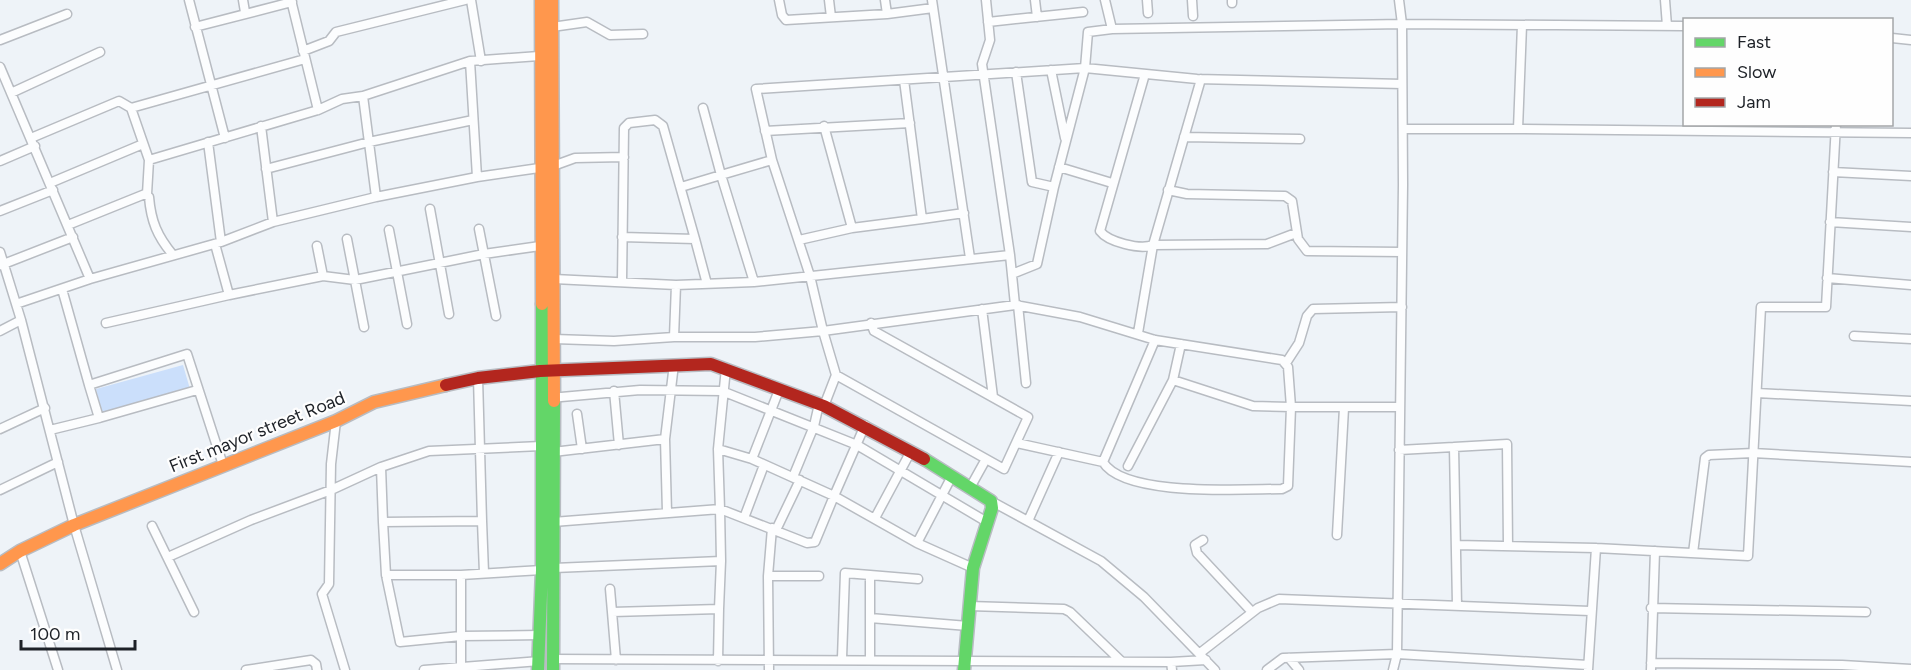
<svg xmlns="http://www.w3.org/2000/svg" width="1911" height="670" font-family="Figtree,sans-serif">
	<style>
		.green { fill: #cbdffb }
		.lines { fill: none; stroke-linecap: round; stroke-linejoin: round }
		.street-casing { stroke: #b8bcc2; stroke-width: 11 }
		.fast-casing { stroke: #b8bcc2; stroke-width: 15 }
		.slow-casing { stroke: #b8bcc2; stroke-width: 15 }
		.jam-casing { stroke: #b8bcc2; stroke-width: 15 }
		.street { stroke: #fcfdfe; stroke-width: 8 }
		.fast { stroke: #63d668; stroke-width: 12 }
		.slow { stroke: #ff974d; stroke-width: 12 }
		.jam { stroke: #b3261e; stroke-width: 12 }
		.labels { text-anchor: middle; stroke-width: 4.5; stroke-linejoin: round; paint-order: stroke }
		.street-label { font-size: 18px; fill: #1d2127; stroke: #fefefe }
	</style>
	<rect width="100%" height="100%" fill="#eef3f8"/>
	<path class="green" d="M183,365L190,389L102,413L96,389Z"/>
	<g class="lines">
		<defs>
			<path id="street" d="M189,0L225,138
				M243,0L245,12
				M291,0L318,110L149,160L131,108L305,59
				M471,0L481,61
				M779,0L782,15L786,20L887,14L933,8
				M829,0L831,17
				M885,0L887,14
				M932,0L970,258
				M986,0L990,40L982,64L1010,255
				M1035,0L1037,17
				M1105,0L1112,29
				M1147,0L1148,13
				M1192,0L1193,16
				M1232,0V3
				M1665,0L1667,26
				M988,22L1083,12
				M195,27L292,2
				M552,27L587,22L610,35L643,34
				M1892,38L1911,40
				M0,40L67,14
				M303,51L329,41L336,32L465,0
				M470,61L477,177L553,166L575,158L624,157
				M0,67L90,279
				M1051,70L1065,138
				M1145,74L1100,231C1108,242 1140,250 1153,245L1201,79
				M11,93L100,52
				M363,96L376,197L477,177
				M703,108L721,175L772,160L756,89L1085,68L1088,32L1112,29L1402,24L1684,26
				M318,110L342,99L363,96L470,61L539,56
				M261,126L273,222
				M824,126L852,228L922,219L904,80
				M1403,129H1518L1522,25
				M1518,129L1911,133
				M765,131L910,123
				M1184,137L1300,139
				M31,138L119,101L131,108
				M208,142L221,242
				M772,160L810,276L823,331L836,375L824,406
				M0,161L35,146
				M1059,167L1112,183
				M266,169L369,142L473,120
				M1833,172L1911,176
				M50,183L143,144
				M681,187L721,175L754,282
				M1054,187L1085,68L1197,79L1402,84
				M1168,190L1187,194L1285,196L1292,201L1298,239L1307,251L1402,252
				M147,194L149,160
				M430,209L449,314
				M0,211L53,190
				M922,219L964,213
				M1830,222L1911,227
				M68,225L145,194L149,197C151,221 157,236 173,255
				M479,229L496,316
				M389,230L407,324
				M347,239L364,327
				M695,239L707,284
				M799,240L852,228
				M215,244L229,295L323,276L355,280L484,254L540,246
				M317,246L323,276
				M0,252L21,320L74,525L117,670
				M1,265L73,237
				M1012,274L1037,264L1054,187L1032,182L1016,72
				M1827,278L1911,285
				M554,279L676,285L674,337
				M622,281L624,128L629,123L655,120L663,126L695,239L622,237
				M676,285L754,282L1010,255L1015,305
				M62,289L89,385L187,354L223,465
				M16,304L90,279L221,242L273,222L376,197
				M1018,305L1026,383
				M982,309L993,397
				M106,323L229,295
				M0,331L21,320
				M1138,333L1153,245L1267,244L1296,233
				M1854,336L1911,339
				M554,339L614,341L674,337H755L823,331L1015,305L1080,317L1155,340L1282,360L1288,367L1291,407L1253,406L1173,380
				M1286,363L1299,343L1307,316L1313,309L1402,307
				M836,375L1004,469L1028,417L874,331L871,323
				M478,378L482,521
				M89,385L99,418L197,390
				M614,391L619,445
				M1757,393L1911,401
				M550,398L640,390L722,391L857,445L987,522
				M577,414L582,449
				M336,421L331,464L329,584L322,594L345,670
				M865,425L834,496L917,543L952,476
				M0,429L45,408
				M50,430L99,418
				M1017,443L1103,462L1155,340
				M1454,447L1507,444L1508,546
				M718,449L752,459L834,496L815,542L807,543L720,509L718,449L726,368
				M1399,450L1454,447L1457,605
				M553,452L665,439
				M752,459L779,390
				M1103,462C1124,497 1242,489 1282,489L1288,486L1291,407H1398
				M1128,466L1173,380L1181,344
				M381,467L383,522
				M793,477L814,426L819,404
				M971,486L986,459
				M0,490L58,462
				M991,501L1101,561L1144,597L1215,670
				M667,512L665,439L674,364
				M744,518L764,465
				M875,518L911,451
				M1028,521L1059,452
				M553,522L720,509L721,561L554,568
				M152,526L194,612
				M776,530L800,480
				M1337,535L1344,408
				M1203,540L1195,545L1197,553L1252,612
				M917,543L973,568
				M1456,545L1596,548L1748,556L1761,307H1826L1836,124
				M20,551L58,670
				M1693,553L1705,458L1709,455L1753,453L1911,462
				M168,557L251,520L331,490L381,467L429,451L541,446
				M484,573L482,521L383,522L386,575H461L542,570
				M386,575L400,642L461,636L540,635
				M870,575L918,579
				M768,576H819
				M610,589L612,612L719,609L718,661
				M969,606L1064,609L1070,612L1121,661
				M1651,608L1866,612
				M719,609L721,561
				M612,612L616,660
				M870,618L968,626
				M1200,653L1258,608L1279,599L1590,611
				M842,658L845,573L870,575V659
				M1289,658L1299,670
				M552,659L1171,662L1172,670
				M1171,662L1206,660
				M1651,663L1842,665L1911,669
				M246,670L311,660L316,664L317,670
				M424,670L540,661
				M461,670V575
				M769,670L768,576L772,528
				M1267,670L1283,658L1397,654L1588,665
				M1393,670L1397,654L1403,185L1402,24L1399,0
				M1588,670L1596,548
				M1651,670L1655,551"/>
			<path id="fast" d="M924,459L991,501L992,508L973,568L964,670
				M538,670L542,570V304
				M553,670L554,401"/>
			<path id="slow" d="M541,0L542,304
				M552,0L554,401
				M0,564L20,551L74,525L336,421L374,402L446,385"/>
			<path id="jam" d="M446,385L478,378L540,371L711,364L824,406L924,459"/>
		</defs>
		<use href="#street" class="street-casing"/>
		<use href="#fast" class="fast-casing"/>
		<use href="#slow" class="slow-casing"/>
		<use href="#jam" class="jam-casing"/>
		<use href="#street" class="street"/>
		<use href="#fast" class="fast"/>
		<use href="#slow" class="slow"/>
		<use href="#jam" class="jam"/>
	</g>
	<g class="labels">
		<g class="street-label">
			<text transform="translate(257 432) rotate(-22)" y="6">First mayor street Road</text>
		</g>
	</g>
	<rect x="1683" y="18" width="210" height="108" fill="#fefefe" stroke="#a4a6a8" stroke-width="1.5"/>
	<rect x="1695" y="38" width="30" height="9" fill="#63d668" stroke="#a4a6a8" stroke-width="1.5"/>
	<text x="1737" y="48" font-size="18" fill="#1d2127">Fast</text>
	<rect x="1695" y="68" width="30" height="9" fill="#ff974d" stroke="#a4a6a8" stroke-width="1.5"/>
	<text x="1737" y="78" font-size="18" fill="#1d2127">Slow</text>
	<rect x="1695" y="98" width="30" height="9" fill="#b3261e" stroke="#a4a6a8" stroke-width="1.5"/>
	<text x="1737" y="108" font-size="18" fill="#1d2127">Jam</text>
	<path d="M21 640v9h114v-9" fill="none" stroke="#1d2127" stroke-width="3"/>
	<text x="30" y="640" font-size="18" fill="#1d2127" stroke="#fefefe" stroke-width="4.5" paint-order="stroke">100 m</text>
</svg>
